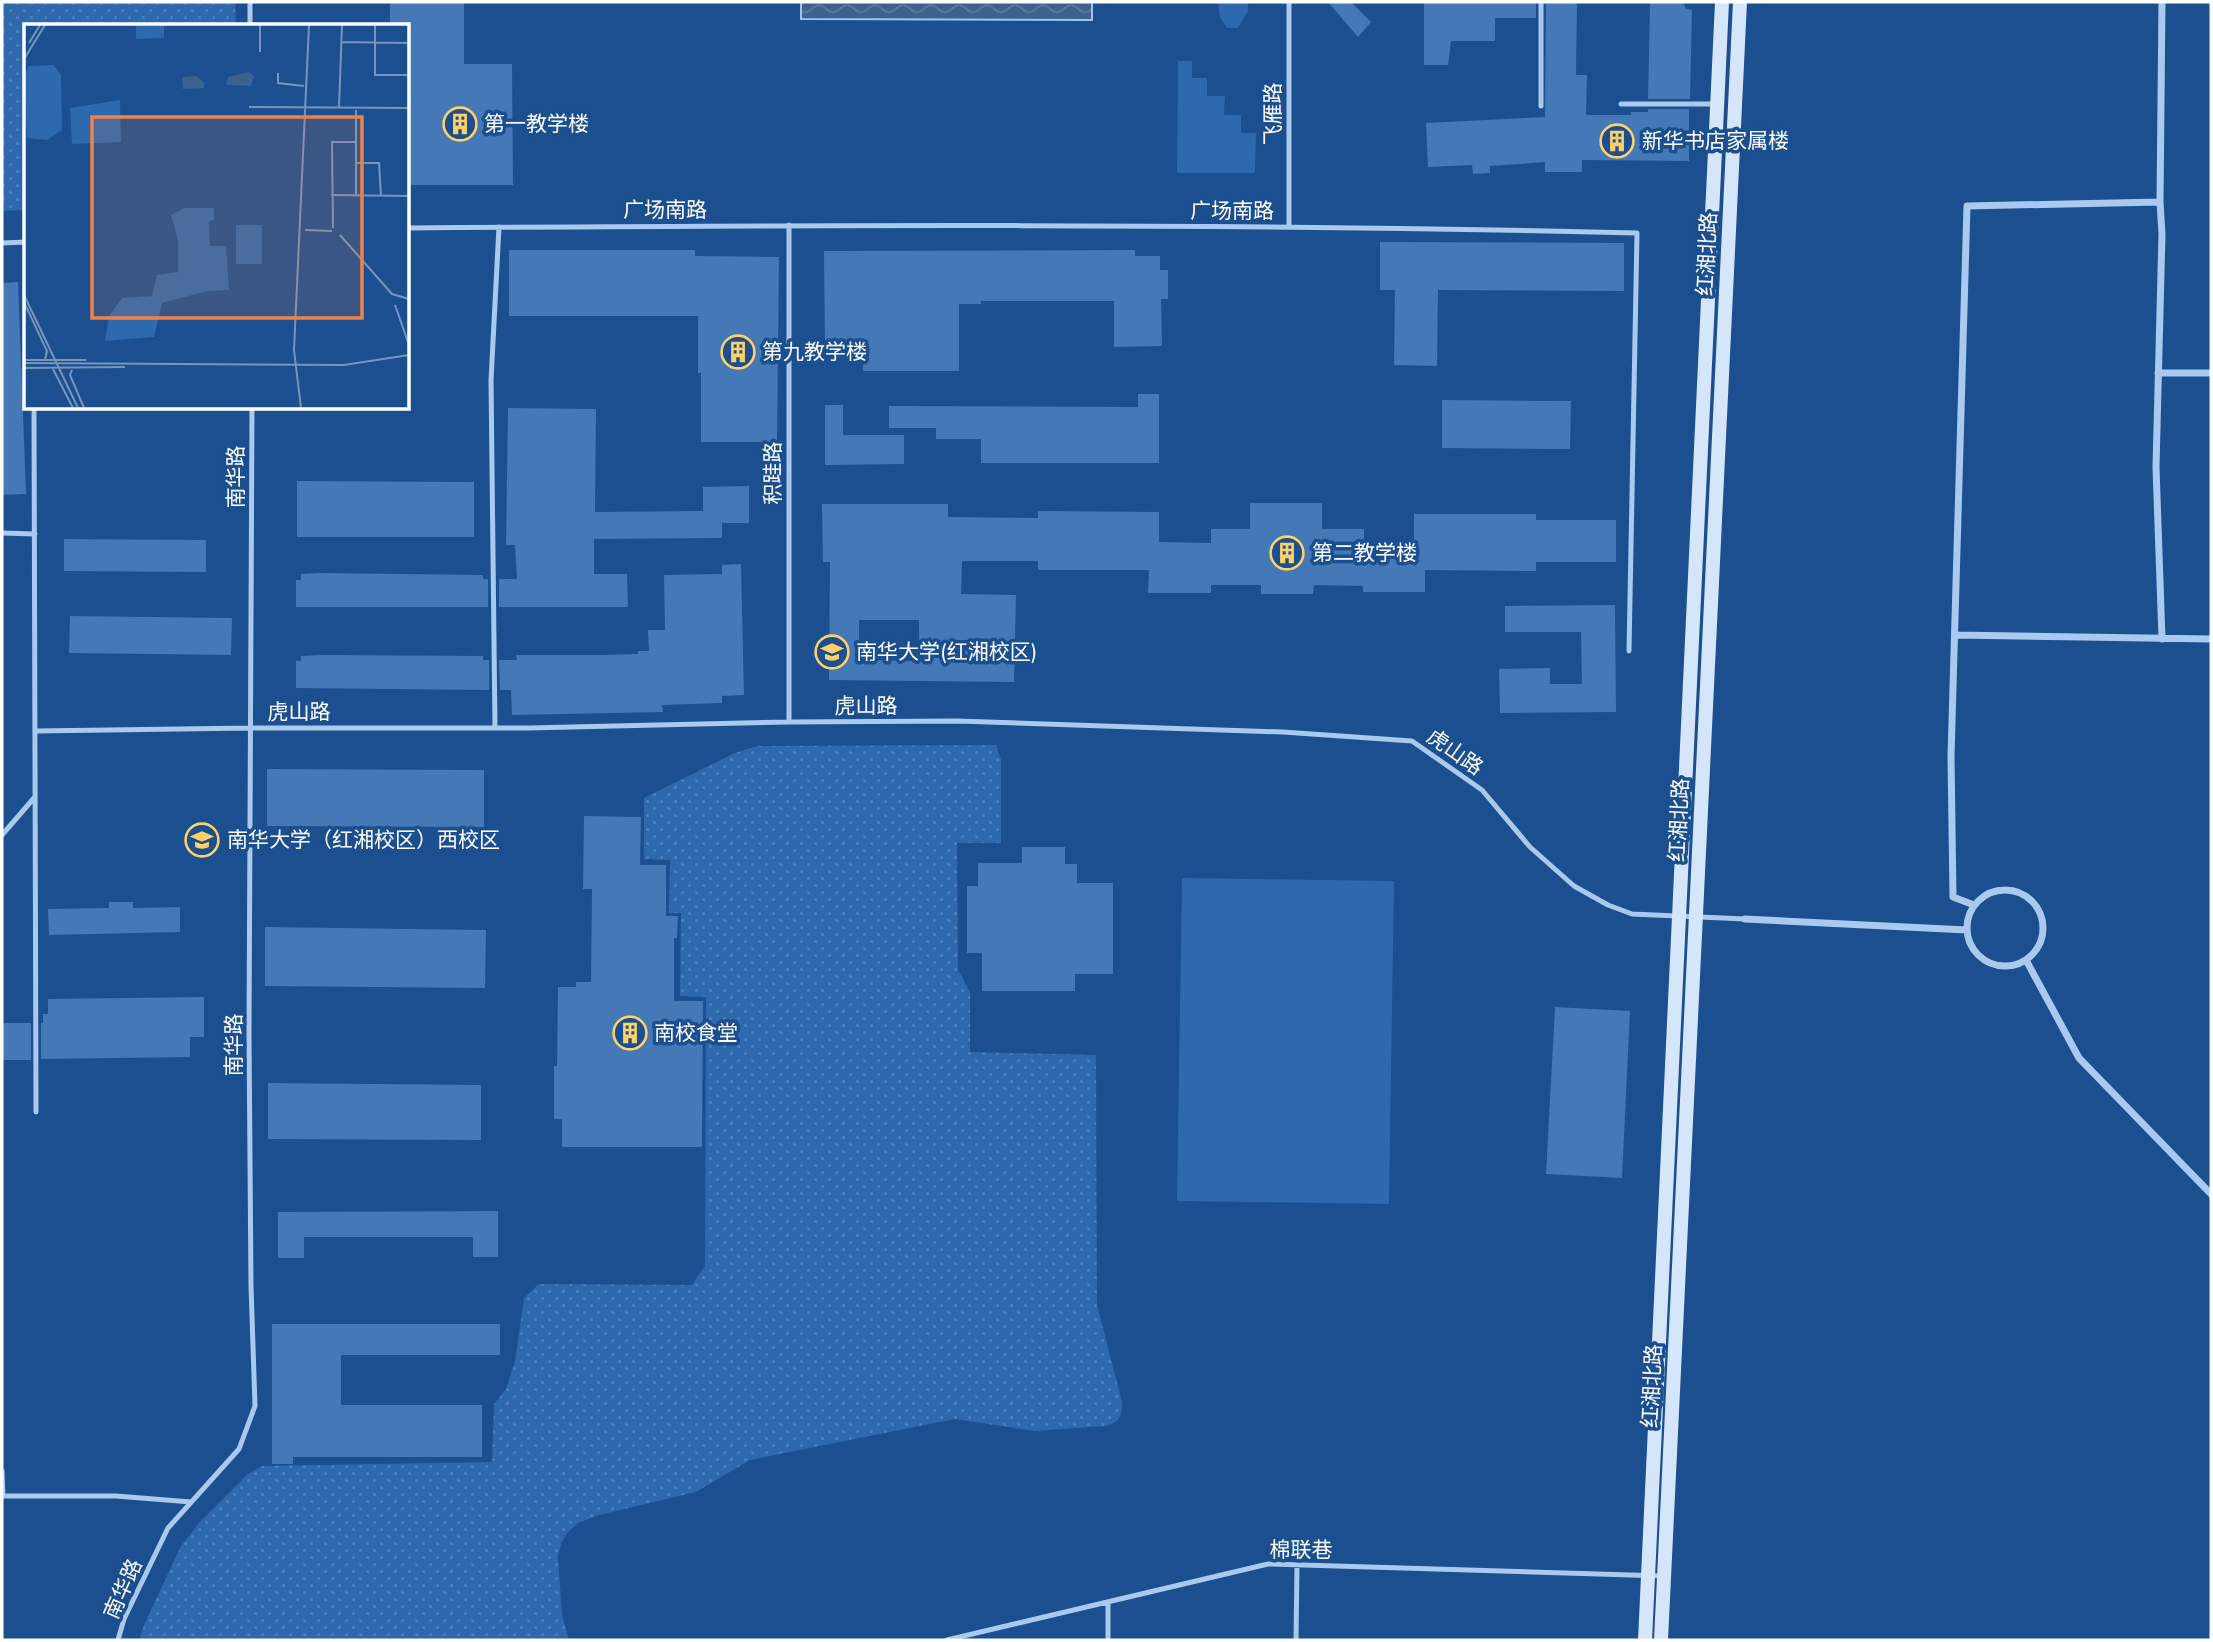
<svg xmlns="http://www.w3.org/2000/svg" width="2213" height="1642" font-family="'Nunito Sans','Noto Sans SC',sans-serif">
	<style>
		.green { fill: #2e69ad }
		.park { fill: url(#park-dots) }
		.water { fill: url(#water-waves); stroke: #9cc4f0; stroke-width: 2 }
		.building { fill: #4478b7; fill-rule: evenodd }
		.lines { fill: none; stroke-linecap: round; stroke-linejoin: round }
		.lane { stroke: #a9c9ee; stroke-width: 5 }
		.street { stroke: #a9c9ee; stroke-width: 7 }
		.secondary { stroke: #d6e6fa; stroke-width: 14 }
		.labels { text-anchor: middle; stroke-width: 7; stroke-linejoin: round; paint-order: stroke }
		.street-label { font-size: 21px; fill: #fff; stroke: #1b4f8f }
		.poi-label { font-size: 21px; fill: #fff; stroke: #1b4f8f; text-anchor: start }
		.inset-road { fill: none; stroke: #7695bc; stroke-width: 2 }
		.view { fill: #ee8249; fill-opacity: 0.15; stroke: #ee8249; stroke-width: 3.5 }
		.inset-edge { fill: none; stroke: #fff; stroke-width: 3.5 }
	</style>
	<defs>
		<pattern id="park-dots" width="8" height="8" patternUnits="userSpaceOnUse" patternTransform="scale(1.75)"><rect width="8" height="8" fill="#2e69ad"/><path d="M2 2h.1M6 6h.1" fill="none" stroke="#4d80b9" stroke-width="1.8" stroke-linecap="round"/></pattern>
		<pattern id="water-waves" width="16" height="10" patternUnits="userSpaceOnUse" patternTransform="scale(1.75)"><rect width="16" height="10" fill="#3c6290"/><path d="M0 5q4-4 8 0t8 0" fill="none" stroke="#597aa1"/></pattern>
	</defs>
	<rect width="100%" height="100%" fill="#1b4f8f"/>
	<path class="green" d="M1218,2H1248V11L1238,28H1227L1220,17Z
		M1178,61H1192V78H1207V96H1225L1224,115H1241V133H1256L1255,173H1177Z
		M1182,878L1394,881L1389,1204L1177,1201Z"/>
	<path class="park" d="M2,2H235L236,26H26V210L2,211Z
		M996,745L1001,760V843H957L958,970L970,992V1052L1096,1055L1097,1305L1122,1402C1122,1416 1120,1422 1106,1426L1034,1431L955,1419L750,1460L696,1492L599,1515L578,1523L567,1533L561,1544L558,1556L562,1615L569,1640H139L144,1625L181,1546L199,1523L248,1474L262,1466L492,1462L494,1404L506,1389L515,1361L524,1298L539,1284L692,1285L705,1266L706,997L680,996L681,913H669L670,860L644,859V798L735,753L757,746Z"/>
	<path class="water" d="M801,2H1092V20L801,19Z"/>
	<path class="building" d="M390,2H464V64H512L513,185H408V26H390Z
		M1328,2H1351L1371,22L1358,37Z
		M1424,2H1536V18H1495V41H1451L1448,65H1424Z
		M1546,2H1577L1576,75H1587L1586,115H1631V112H1648V109H1689V161L1582,160V172H1545V162L1490,166V173L1473,174L1472,165L1428,167L1426,123L1545,117Z
		M1650,2H1683L1686,9L1692,10L1690,99H1648Z
		M1380,242L1624,243V291L1438,290L1437,366L1394,365L1395,290H1380Z
		M509,250H695V256L779,257L777,442H701V373H698V316H509Z
		M1135,250V256H1160V270H1168V299H1161L1162,346L1114,347V301H981V304H959V371H863V355H825L824,251Z
		M18,282L26,494L2,495V283Z
		M1138,394H1159V463H981V439H936V428H889V406L1138,407Z
		M1442,400L1571,401L1570,449L1442,448Z
		M825,405H843V435H904V464L825,465Z
		M508,408L596,409L595,512L703,511V487L749,486V523H722V538L594,539V574H627L628,607H499V579H517L515,545H506Z
		M297,481L474,482V537H297Z
		M1250,503H1322V529H1364V544H1414V514H1536V520H1616V562H1536V571L1425,570V592H1363V586L1314,585L1313,594H1261V585H1211V593H1148L1149,570H1038V561H962L961,594L1016,595L1014,682L829,680L830,562H823L822,504H948V517L1038,518V511L1159,512V542L1211,543V529H1250ZM859,620H919V661L859,660Z
		M64,539L206,540V572L64,571Z
		M741,564L744,695L722,696V703L662,705L663,712L512,715L511,690H500L499,660H517L516,655H603L638,654V651H649L648,630H665L664,575L722,574V565Z
		M320,573L483,575V579H488V607H296V580H301V574Z
		M1615,605L1616,712L1500,713L1499,669L1550,668V684H1582L1581,632H1505V606Z
		M70,616L232,618L231,655L69,653Z
		M320,655L483,656V660H489V690L296,688V661H301V656Z
		M267,769L484,770V827L267,826Z
		M584,816L641,817L640,865H666V916H678L677,938H674V1001H703L702,1147H562V1119H554V1066H557L558,987H576V982H591L592,889H583Z
		M1022,847H1065V864H1077V883H1113V974H1075V991H982V953H967V886H978V863H1022Z
		M109,902H133V908L180,907V932L49,935L48,909L109,908Z
		M265,927L486,930L485,988L265,986Z
		M204,997V1037H190V1057L41,1059V1023H43V1014H48V999Z
		M1555,1007L1630,1011L1622,1178L1546,1174Z
		M2,1023H31V1060H2Z
		M268,1083L481,1085V1140L268,1139Z
		M498,1211V1257H473V1237H304V1258H278V1212Z
		M272,1324H500V1355H341V1405H482V1457H293V1464H272Z"/>
	<g class="lines">
		<path class="lane" d="M250,2V26
			M1621,104H1715
			M1541,106V2
			M789,225V722
			M1289,226V2
			M408,228C817,225 1227,223 1637,233L1629,651
			M2,243L26,242
			M34,408L36,1112
			M2,533L35,534
			M495,728L491,380L499,227
			M36,731L251,728H529L789,722L958,721L1283,732L1412,741L1482,790L1530,847L1574,886L1608,905L1632,914L1745,919
			M2,835L34,798
			M2,1471L3,1496H116L191,1502
			M118,1640L124,1619L168,1528L239,1449L255,1406L251,1286L249,1034L252,408
			M947,1640L1268,1564L1664,1576
			M1108,1640V1602
			M1296,1640L1297,1565"/>
		<path class="street" d="M2158,373H2211
			M1955,635L2211,639
			M2162,639L2156,467L2162,234L2160,202L2162,2
			M1967 928a38 38 0 1 1 76 0a38 38 0 1 1-76 0Z
			M1974,905L1953,897L1951,756L1967,206L2160,202
			M1745,919L1967,930
			M2026,960L2079,1058L2211,1194"/>
		<path class="secondary" d="M1645,1640L1722,2
			M1661,1640L1740,2"/>
	</g>
	<defs>
		<symbol id="building-ring" viewBox="-11 -11 22 22"><circle r="9.5" fill="#1b4f8f" stroke="#ffd166" stroke-width="1.5"/><path d="M-4-6H4V6H1V3H-1V6H-4ZM-2.5-4.3h1.7v1.8h-1.7ZM.8-4.3h1.7v1.8H.8ZM-2.5-1h1.7V.8h-1.7ZM.8-1h1.7V.8H.8Z" fill="#ffd166"/></symbol>
		<symbol id="university-ring" viewBox="-11 -11 22 22"><circle r="9.5" fill="#1b4f8f" stroke="#ffd166" stroke-width="1.5"/><path d="M0-5L7-2L0 1L-7-2ZM-4 1L0 2.5L4 1V4Q0 6-4 4Z" fill="#ffd166"/></symbol>
	</defs>
	<g fill-rule="evenodd">
		<use href="#building-ring" x="441" y="105" width="38" height="38"/>
		<use href="#building-ring" x="1598" y="122" width="38" height="38"/>
		<use href="#building-ring" x="719" y="333" width="38" height="38"/>
		<use href="#building-ring" x="1268" y="534" width="38" height="38"/>
		<use href="#university-ring" x="813" y="633" width="38" height="38"/>
		<use href="#university-ring" x="183" y="821" width="38" height="38"/>
		<use href="#building-ring" x="611" y="1014" width="38" height="38"/>
	</g>
	<g class="labels">
		<g class="street-label">
			<text transform="translate(1273 114) rotate(-90)" y="7">飞雁路</text>
			<text x="665" y="217">广场南路</text>
			<text x="1232" y="218">广场南路</text>
			<text transform="translate(1707 254) rotate(-87)" y="7">红湘北路</text>
			<text transform="translate(773 473) rotate(-90)" y="7">积跬路</text>
			<text transform="translate(236 477) rotate(-90)" y="7">南华路</text>
			<text x="866" y="713">虎山路</text>
			<text x="299" y="719">虎山路</text>
			<text transform="translate(1455 752) rotate(35)" y="7">虎山路</text>
			<text transform="translate(1679 820) rotate(-87)" y="7">红湘北路</text>
			<text transform="translate(234 1045) rotate(-90)" y="7">南华路</text>
			<text transform="translate(1652 1386) rotate(-87)" y="7">红湘北路</text>
			<text x="1301" y="1557">棉联巷</text>
			<text transform="translate(123 1589) rotate(-66)" y="7">南华路</text>
		</g>
		<g class="poi-label">
			<text x="484" y="131">第一教学楼</text>
			<text x="1642" y="148">新华书店家属楼</text>
			<text x="762" y="359">第九教学楼</text>
			<text x="1312" y="560">第二教学楼</text>
			<text x="856" y="659">南华大学(红湘校区)</text>
			<text x="227" y="847">南华大学（红湘校区）西校区</text>
			<text x="654" y="1040">南校食堂</text>
		</g>
	</g>
	<g transform="translate(24 24)">
		<rect width="385" height="385" fill="#1b4f8f"/>
		<path d="M112,1H140V14L112,15ZM30,41L37,51L38,106L23,116L3,114L0,52L5,42ZM212,201H238V240H212Z" fill="#2e69ad"/>
		<path d="M96,76L97,118L48,120L46,84ZM160,184H190V196L185,197L186,222H202L205,266L184,267L138,279L130,313L81,317L85,292L98,274L128,272L133,251L154,248V216L147,191Z" fill="#2e69ad"/>
		<path d="M225,48L230,52L227,62L202,61L204,53ZM172,52L180,58V64L159,65L158,53Z" fill="#3c6290"/>
		<path class="inset-road" d="M351,1V51H385M318,18L385,19M5,19L16,1M236,28V1M0,35L21,1M254,49V59L280,62M225,83L385,84M315,83L318,1M332,139H355L357,172M307,171L385,172M332,171V86M309,204L308,118H332M281,206L308,207M316,211L368,270L385,275M0,271L54,384M0,278L23,327L21,336M371,281L385,321M0,336H62M0,339L320,341L385,331M0,344L101,343M29,345L49,384M48,346L46,351L60,384M277,384L270,326L285,1"/>
		<path class="view" d="M68,93H338V294H68Z"/>
		<rect width="385" height="385" class="inset-edge"/>
	</g>
	<rect width="2213" height="1642" fill="none" stroke="#ffffff" stroke-width="7"/>
</svg>
